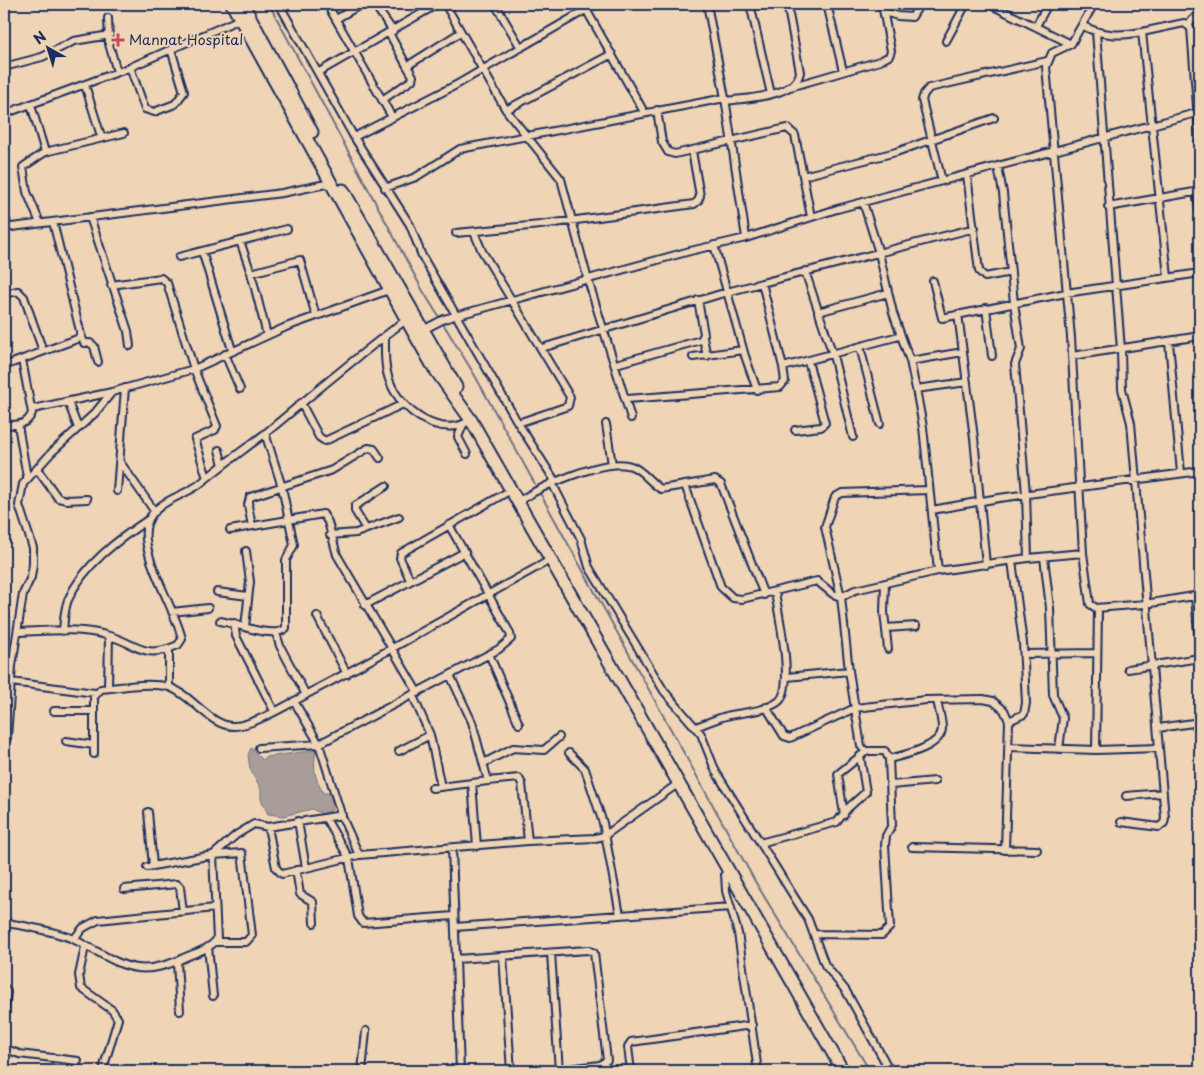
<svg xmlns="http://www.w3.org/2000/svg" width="1204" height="1075" font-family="'Playpen Sans',sans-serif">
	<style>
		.water { fill: #a99d9a; stroke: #707182 }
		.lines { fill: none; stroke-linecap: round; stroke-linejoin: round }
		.stream { stroke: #707182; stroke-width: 2 }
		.minor-casing { stroke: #1b2f5e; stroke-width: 10 }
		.trunk-casing { stroke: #1b2f5e; stroke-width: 15 }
		.minor { stroke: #efd4b6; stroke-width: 6 }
		.trunk { stroke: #efd4b6; stroke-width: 11 }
		.poi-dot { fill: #d1495b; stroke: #efd4b6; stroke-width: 2 }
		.labels { text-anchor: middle; stroke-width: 4; stroke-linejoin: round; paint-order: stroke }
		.poi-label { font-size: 14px; fill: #1b2f5e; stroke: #efd4b6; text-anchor: start }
	</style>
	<rect width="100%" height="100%" fill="#efd4b6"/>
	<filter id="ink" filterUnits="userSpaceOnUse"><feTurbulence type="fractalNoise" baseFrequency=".02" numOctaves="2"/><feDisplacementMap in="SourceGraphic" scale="10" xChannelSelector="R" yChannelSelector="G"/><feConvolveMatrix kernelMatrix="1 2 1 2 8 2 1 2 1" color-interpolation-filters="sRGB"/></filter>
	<g filter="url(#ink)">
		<path class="water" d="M251,748L263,760L266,757L316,750C313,768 314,776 323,793H329L332,797V810L322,814L312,809L283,816L268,814L261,799V789L250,769L248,755Z"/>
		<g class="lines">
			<path class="stream" d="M269,4L423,291L474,374L756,883L870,1071"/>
			<defs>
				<path id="minor" d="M279,4L354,137L410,225L422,256L518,423L555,481
					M327,4L392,117
					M374,4L393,31
					M445,4L506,110L561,179L588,280L631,418
					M495,4L521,48
					M583,4L644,112
					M707,4L725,98L746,238
					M750,4L771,94
					M827,4L843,71
					M989,4L1071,44
					M1094,4L1071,44L1052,53L1046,67L1071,337L1083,553L1090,604L1096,608L1145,604L1200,595
					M884,12L898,16L912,17L920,4
					M108,18L109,44L117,72
					M336,19L362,4
					M1188,24L1200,13
					M1036,26L1048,4
					M1083,26C1103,36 1121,36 1142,32L1168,277
					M1096,32L1121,349L1122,389L1131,423L1165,818L1164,823L1159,827L1121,822
					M1142,32L1184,23L1191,28L1200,146
					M389,33L407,66L461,32
					M946,41L966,4
					M4,67L42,57L74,41L110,35
					M130,67L145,109L154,112L175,104L184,92L171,49
					M319,72L438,4
					M85,85L101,136
					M790,87L880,61L889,56L891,51L882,4
					M382,100L412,80L413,76L407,66
					M725,101C747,98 796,97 800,72L787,4
					M31,105L45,152
					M506,110L612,54
					M657,110L662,142L668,152L675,154L787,128L795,135L811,217
					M4,114L126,69L240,19
					M354,137L456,85L596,4
					M967,175L979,271L985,277L1011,272
					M803,176L896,152L994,118
					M942,181L922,100L924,94L929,88L1047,61
					M385,188L416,177L460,149L725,98
					M1196,192L1200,214
					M863,202L879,253L893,313L910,361L916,389L923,427L938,571
					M1108,207L1200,191
					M4,212L8,228
					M90,217L128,331L130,346
					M40,223L27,192L23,167L45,152L124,133
					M4,228L282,193L331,183
					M474,232L482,251L570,397L568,406L518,423
					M456,233L540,225L694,204L698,201L700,196L692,151
					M240,241L251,273L267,335
					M714,245L745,356L757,390
					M202,251L232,350
					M1200,253V254
					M179,257L287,229
					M805,271L833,355L853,437
					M251,273L300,260L316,316
					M933,281L942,318L1066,293L1200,273
					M111,285L161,278L167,283L194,369L217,426L215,430L195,439L207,478
					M4,294L18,291L24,297L43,351
					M986,308L992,356
					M818,312L888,293
					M958,314L974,438L986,565
					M423,330L444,319L690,251L746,238L837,209L1200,112
					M81,335L84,343H90L94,346L98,362
					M385,336C385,351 384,368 390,382C401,411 441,440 471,420
					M703,338L707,356
					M1169,342L1181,473
					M860,347L880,424
					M542,348L727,292L975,228
					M225,354L240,389
					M1072,356L1200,336
					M693,357L743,350
					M910,361L963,352
					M616,364L701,340L704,334L698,300
					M4,366L77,339L81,335L53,222
					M783,367L899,336
					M916,389L967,382
					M627,399L780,387L785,381L783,367L762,283
					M68,402L78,428
					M301,403L319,437L325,441L403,404
					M33,409L112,392L194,369L286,327L389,290
					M606,424L612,465
					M4,425C16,425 27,426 32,413L22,360
					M18,425L27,477
					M463,425L458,437L467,454
					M795,430L821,427L825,423L808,361
					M219,450L223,465
					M120,462L155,512
					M37,469L58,498L67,500L87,499
					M552,483L581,539L589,567L664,691L701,734L716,772L808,919L825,965L846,991L890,1071
					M685,485L721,587L733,598L742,599L817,581L833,594L841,597L825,527L835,497L842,493L928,490
					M117,491L125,388
					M518,502C539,487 606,457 631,466C643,470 650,483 661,489L715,480L721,484L764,595
					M932,510L999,498L1200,471
					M252,526L248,505L250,497L332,470L368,448L374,449L380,458
					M366,529L355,511V506L386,486
					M230,530L323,514L328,522L337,555L418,693
					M330,535L356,533L399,517
					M1044,557L1050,608L1053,695L1063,718L1059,749
					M1028,558L1083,553
					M410,580L400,558L401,553L511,490
					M885,583L884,612L888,649
					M217,592L248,596
					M1195,596L1200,657
					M365,605L465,552
					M172,612L208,608
					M317,616L347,674
					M220,621C236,623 274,640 286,628V560L294,545L282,487L265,433
					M234,623L236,636L274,711
					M245,627L250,582L246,551
					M886,628L916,626
					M63,631C64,621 64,610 68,600C83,565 119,539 149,519
					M18,632C45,631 79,627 106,635C138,643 142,661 178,645L182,639C176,609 138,553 147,524C155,500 184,497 201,483C222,465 245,449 267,432C313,394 358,355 406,320
					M276,633L280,646L306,695
					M489,654L519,724
					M1024,654L1097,653
					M1128,669L1200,658
					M450,675L472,722L488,781L519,778L522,784L528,841
					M787,677L849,671
					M11,682L95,693
					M169,687V649
					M108,688L109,636
					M413,696L430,735L441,787
					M294,701L319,744L342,817L359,855
					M766,707L784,736L790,738L855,708L926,700L983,699L993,701L1004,710L1009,721L1005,850
					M54,711H94
					M1009,721L1024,714L1026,703L1023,643L1012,561
					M696,727C706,723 716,719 726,716C743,712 763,712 778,702C796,689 778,613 775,592
					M1158,728L1200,722
					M7,738L12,666L23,594L31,577L33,564V548L19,505L23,484L52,452L95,413L112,392
					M66,741L94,745
					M1010,747L1096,750L1098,608
					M259,748L319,744L499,649L511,639L510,633L449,525
					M1096,750L1159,748
					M399,751L430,735
					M569,753L585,769L603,823L620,915
					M94,754V697L101,689C121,687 149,682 169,687C191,694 210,726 233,726C251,727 291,703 309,693C390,651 469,605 550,560
					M889,759C904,755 942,747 942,728C942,719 938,708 937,700
					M484,763L513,748L544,750L559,737
					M472,783L477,846
					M891,785L935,781
					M432,788L488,781
					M1126,796L1163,793
					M148,812L153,866
					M844,815L838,774L863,754
					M326,819L349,858L358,916L363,923L454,916
					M298,821L306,868
					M268,827L276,868L282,874L359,855L528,841L595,838L604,836L679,783
					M760,843L837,822L848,808L866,792L860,756
					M912,847L1037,850
					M452,848L460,1071
					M147,867L213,855L242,853L252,935L246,942H215
					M727,869L725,874L726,891L738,933L758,1071
					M296,870L300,894L313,902L314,923
					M124,889L177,884L180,887L183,912
					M4,923C18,924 62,933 75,940C121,963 135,982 188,956C198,952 211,948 217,939L213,855L236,835L254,824L268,827L342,815
					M455,927L731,907
					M814,934L882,935L890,927L885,845L886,836L892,825L889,759L885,751H865L861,746L849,671L841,597L855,590L938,571L1028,558L1026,494L1015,364L1021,349L1014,303L1003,193L998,167
					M74,939L83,928L98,920L215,908
					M85,947L79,975L81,988L112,1010L118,1019L104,1066
					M208,947L213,996
					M551,953L559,1071
					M503,956L511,1071
					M456,959L588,950L594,953L607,1060L600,1065L559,1070
					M177,962L180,1011
					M4,987L7,992L4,1016
					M4,1048L19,1054L78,1061
					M362,1071L366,1031
					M631,1071L628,1047L631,1042L752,1025"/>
				<path id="trunk" d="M232,4L414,333L434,368L471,420L843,1071
					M243,4L312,132
					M343,190L456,387"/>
			</defs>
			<use href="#minor" class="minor-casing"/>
			<use href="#trunk" class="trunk-casing"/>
			<use href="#minor" class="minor"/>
			<use href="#trunk" class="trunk"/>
		</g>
	</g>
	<path class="poi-dot" d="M115.5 32.5h5v5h5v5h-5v5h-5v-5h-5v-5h5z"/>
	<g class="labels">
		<g class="poi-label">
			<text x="129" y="45">Mannat Hospital</text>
		</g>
	</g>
	<rect width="1204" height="1075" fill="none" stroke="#efd4b6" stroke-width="20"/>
	<rect x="10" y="10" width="1184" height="1055" fill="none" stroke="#1b2f5e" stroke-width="2" filter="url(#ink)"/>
	<g transform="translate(48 48) rotate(321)" stroke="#efd4b6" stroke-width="4" paint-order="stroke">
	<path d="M0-4L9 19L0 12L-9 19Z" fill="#1b2f5e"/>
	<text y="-8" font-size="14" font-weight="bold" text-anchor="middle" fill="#1b2f5e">N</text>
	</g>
</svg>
